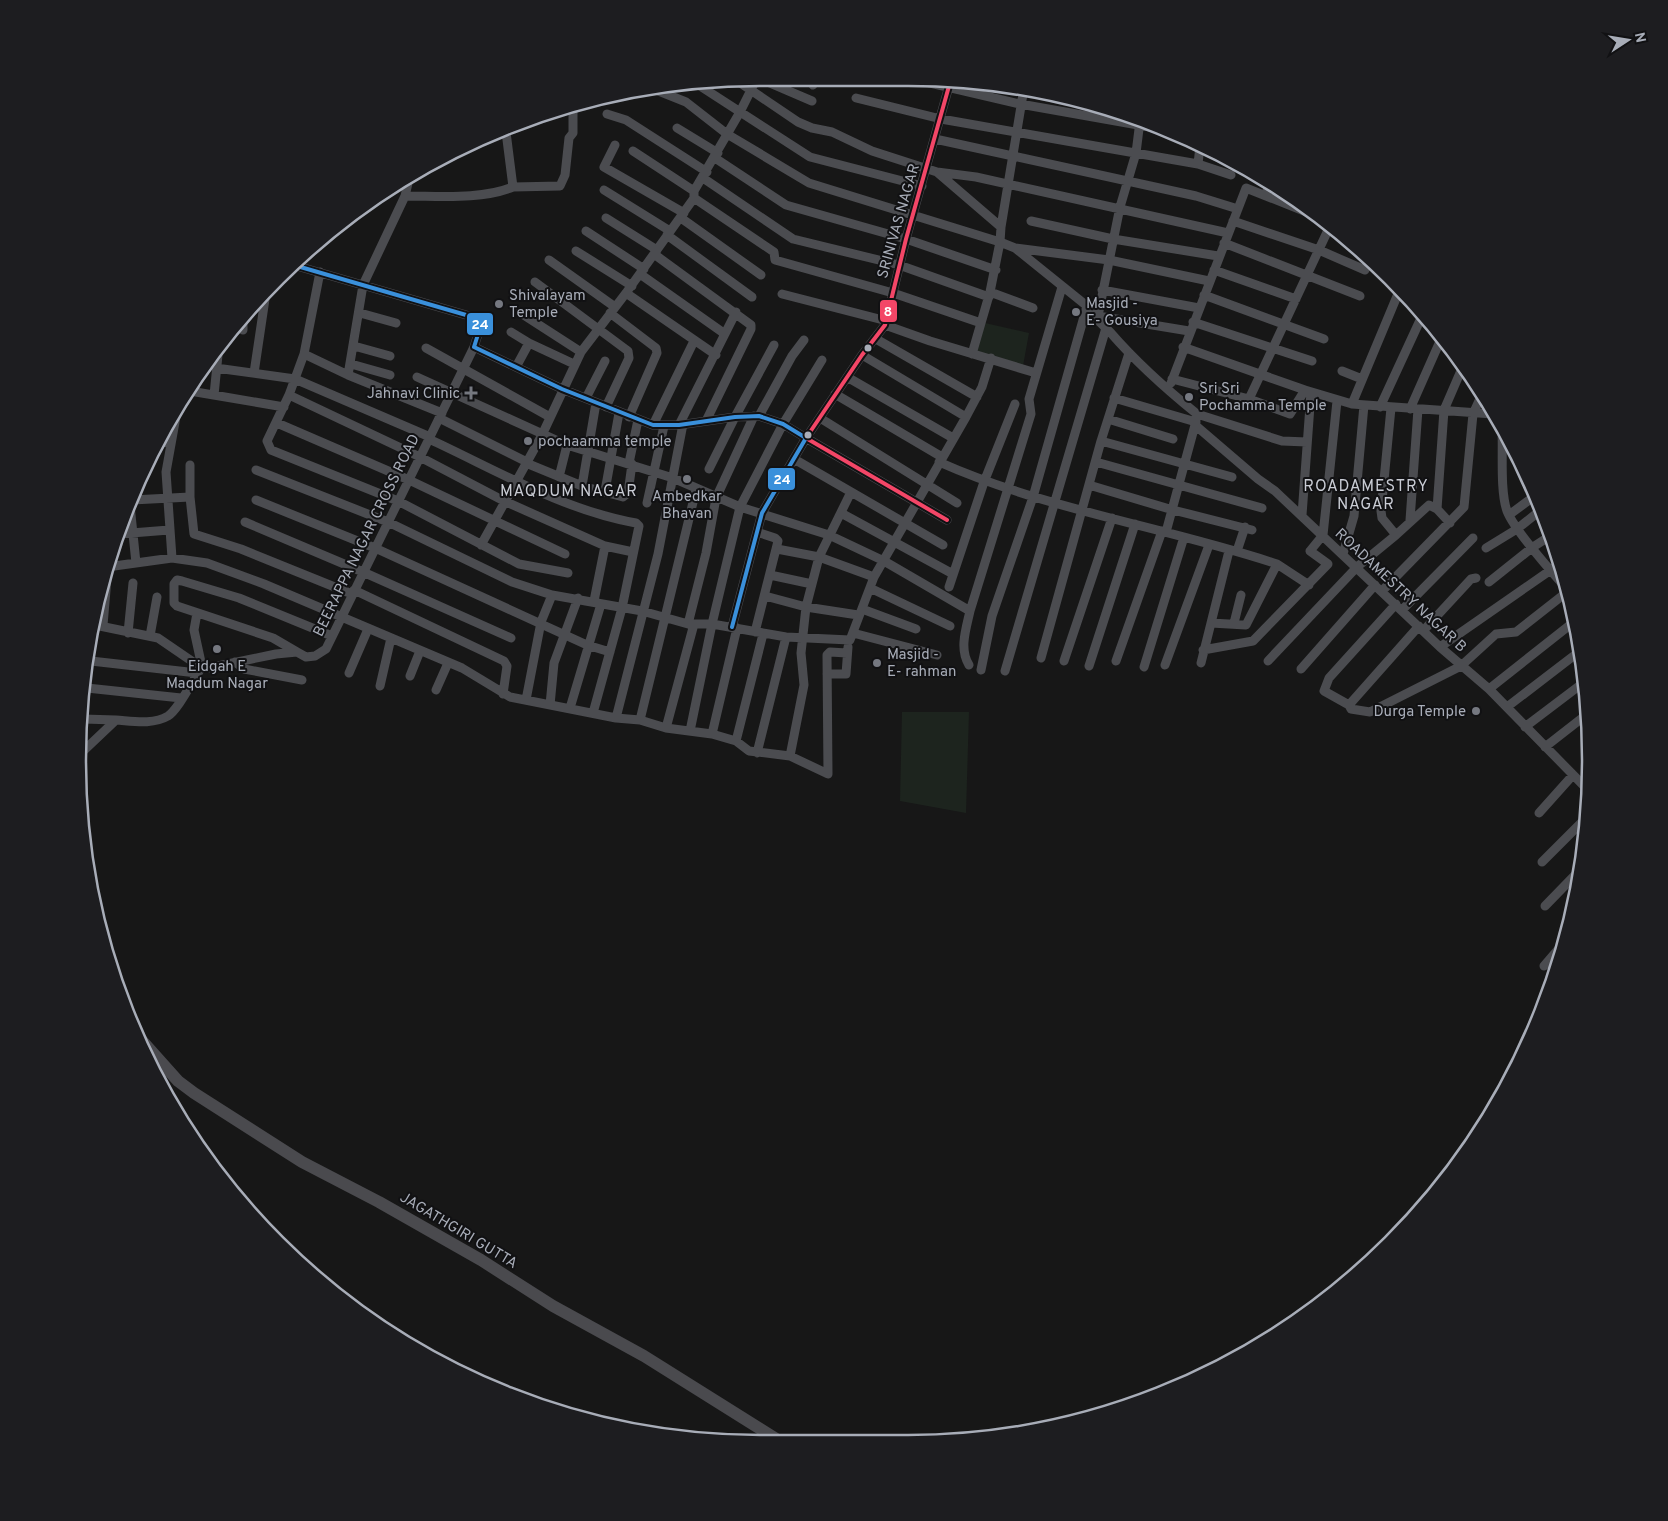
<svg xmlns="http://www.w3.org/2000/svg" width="1668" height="1521" font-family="Overpass,sans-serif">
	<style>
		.green { fill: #1d241e }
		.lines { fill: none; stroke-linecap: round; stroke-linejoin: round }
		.street { stroke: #4b4c50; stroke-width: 9 }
		.secondary { stroke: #4a4a4e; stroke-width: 12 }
		.bus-1-casing { stroke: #111113; stroke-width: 8 }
		.bus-2-casing { stroke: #111113; stroke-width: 8 }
		.bus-1 { stroke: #f34667; stroke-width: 4 }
		.bus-2 { stroke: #3a90db; stroke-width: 4 }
		.poi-dot { fill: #757880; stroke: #111113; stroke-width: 2 }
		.bus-dot { fill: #a8adb8; stroke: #111113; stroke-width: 2 }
		.labels { text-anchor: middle; stroke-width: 4; stroke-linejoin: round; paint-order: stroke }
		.street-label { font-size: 15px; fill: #a8adb8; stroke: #111113 }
		.poi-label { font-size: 15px; fill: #a8adb8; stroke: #111113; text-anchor: start }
		.neighbourhood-label { font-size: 16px; letter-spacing: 1px; fill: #c9ccd4; stroke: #111113 }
		.rim { fill: none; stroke: #a8adb8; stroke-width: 2.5 }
		.line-badge { stroke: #111113; stroke-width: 2 }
		.badge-label { font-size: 14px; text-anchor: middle; font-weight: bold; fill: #fff }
	</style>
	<rect width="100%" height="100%" fill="#171717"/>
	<path class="green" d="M985,323L1029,333L1023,366L975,352Z
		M902,712H969L966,813L900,801Z"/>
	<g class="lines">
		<path class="street" d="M758,78L812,101
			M800,78L804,79
			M913,79L1020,104L1172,131
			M736,80L798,122L812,128L832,132L872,151L937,172L1001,227L1000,242L1015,248L1087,306C1093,317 1101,323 1110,332C1136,362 1166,389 1197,414L1195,425L1258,479L1275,491L1440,647L1489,689L1588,790
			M697,84L810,157L922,186
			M813,85L818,78
			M651,88L686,102L727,134L809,183L1000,242L990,292L972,354
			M856,98L941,119L1198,164L1231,175
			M607,114L626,120L707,172
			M677,128L718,153
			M935,139L1196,196L1238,209
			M615,145L604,167L684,213
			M633,151L694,191
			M715,158L786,205L906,239L996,270
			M1198,164L1200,146
			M937,172L976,177L1228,233
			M703,178L793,239L899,265L989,297
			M513,187L560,186L565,175L569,138L573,133V109
			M604,190L670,231
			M1265,195L1271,184
			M405,196C440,196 481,200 513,187L506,132
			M694,198L774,252L775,260L893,293L981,323
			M606,218L657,250
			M681,218L761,275
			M1031,221L1113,239L1218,256
			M1233,221L1319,250L1365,270
			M1001,227L1024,88
			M586,231L644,269
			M667,235L752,297
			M1224,243L1360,296
			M1015,248L1109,260L1209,281
			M576,251L632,286
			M654,254L751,325V329L706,421
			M549,260L615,307
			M297,266L473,317L480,321V328L474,347L562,389L653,425H679L735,417L759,416L783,424L806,438L762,513L732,627
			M1214,270L1296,299
			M320,272L304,354L289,395L267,441L271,450L398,501L519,564L568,573
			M640,274L725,334
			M535,282L628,351L629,358L606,407
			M1102,290L1199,308
			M990,292L1033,308
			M626,293L716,355
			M782,294L887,321
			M1204,295L1324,339
			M519,312L581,352
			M360,313L396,323
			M610,313L656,348L657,353L629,417
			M1098,316L1189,331
			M1094,318L1098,316L1120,207L1136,153L1140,121
			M1193,322L1312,361
			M885,325L930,341L1036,373
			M243,330V320
			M511,332L529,343
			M876,339L977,397
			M354,346L390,356
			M1183,347L1305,390
			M426,348L550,417
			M304,354L348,375L442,413
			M862,355L966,417
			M351,364L390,375
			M516,367L529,343L574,364
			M216,368L295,379L430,437
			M1342,371L1362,379
			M254,373L265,299
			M348,375L363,285L405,196L409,179
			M417,377L567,445L673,478L740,507L829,535L884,561L970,611
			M847,377L953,438
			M1172,379L1249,399L1290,414L1305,390L1352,404L1493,414
			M1171,383L1246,188L1314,215
			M190,391L284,407
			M835,394L942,457
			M214,395L219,345
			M289,395L420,457L504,501L605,546L594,601
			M586,398L605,361
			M1114,398L1196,422
			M1249,399L1329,228
			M1352,404L1400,289
			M1380,407L1422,316
			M1391,408L1381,511L1382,518L1396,535L1429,505L1437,509L1450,523
			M1410,409L1441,339
			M1197,414L1282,441L1307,442
			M759,416L792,356L804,340
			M439,418L527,462
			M820,418L957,503
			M1108,419L1173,439
			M277,423L409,480L565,554
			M653,425L694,341
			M679,425L736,312
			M1502,431C1503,453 1500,491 1507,511C1514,530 1551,571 1565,587
			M429,439C496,470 563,510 636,523L639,526L622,608L593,713
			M1101,441L1232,477
			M158,442L171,443
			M794,459L943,545
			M939,462C1047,510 1165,527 1277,564L1246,625L1211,623
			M1096,462L1262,508
			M526,463L582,486L623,497L628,493L632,464
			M629,463L638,420
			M190,465V497L194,534L241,549L352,594
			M709,469L735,417L774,345
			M256,470L388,522L512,582L552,595L541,622L526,700
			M559,477L567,445
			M1089,485L1173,510L1252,530
			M582,486L596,403
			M605,491L619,413
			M132,500L190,497
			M256,500L375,548L587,645L610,652
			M647,503L664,426
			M130,505L136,563
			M1437,509L1444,410L1463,366
			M841,513L953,574
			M1302,515L1311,392
			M1509,515L1536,495
			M947,520L806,438L862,355L885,325L906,239L951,79
			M1410,520L1418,409
			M245,522L363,572L511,638
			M1166,532L1195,425
			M119,534L169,530
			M481,545L542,435L581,352L626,293L694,198V191L740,112L757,78
			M605,546L633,552
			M1486,548L1517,529L1542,509
			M777,549L819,557L874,577
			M1237,551L1245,527
			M1343,554L1354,516L1364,405
			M172,558L166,472L177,411
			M1277,564L1309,585
			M107,567L172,558L207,563L264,584L462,668L510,697L616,718L640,720L666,728L712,734L736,741L749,751L790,756L828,774L827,655L830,652L847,653
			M770,575L812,584
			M1489,582L1533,547L1550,536
			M949,587L984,482L1015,404
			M870,588L950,626
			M354,590L504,661L507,666L503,694
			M1382,591L1464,507L1473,414L1482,394
			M552,595L642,611L688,624H712L786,637L850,640L874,577L966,417L982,387L991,358
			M765,596L806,607L858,615
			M1396,604L1329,678L1324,691L1349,705L1351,709L1370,712L1461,666L1496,634L1516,632L1567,592
			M862,609L916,629
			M1402,610L1473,538
			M1234,623L1241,595
			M688,624L706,553L716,498L754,416
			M95,625L158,638L196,664L208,668L276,654L297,652L306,657L315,656L326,649L474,347
			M103,625L108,567
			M1423,631L1471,579L1476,578
			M755,632L778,541L775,538L757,532
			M128,633L133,583
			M853,633L937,655
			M150,636L157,597
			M1440,647L1558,565
			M1203,650L1253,641L1328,564L1310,551L1323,535L1337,401
			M297,652L273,638L177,606L174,603V584L177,580L182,581L239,598L332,636
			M1041,658L1101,441L1129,353
			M91,661L197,673
			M1064,661L1112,518
			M1116,661L1162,531
			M1268,661L1357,567L1396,535
			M235,662L244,669L302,680
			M1201,663L1229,551
			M969,665C959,649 966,629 970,611L1031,414L1029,399L1062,287
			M1165,665L1209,545
			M1089,666L1135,524
			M1144,667L1184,537
			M1301,669L1375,585
			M981,670L992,616L1033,497L1087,306
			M1005,671L1106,328
			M349,673L368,629
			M827,674H846L848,647
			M410,676L420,651
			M380,686L391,638
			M87,688L181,698
			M1489,689L1575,621
			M436,690L448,663
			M550,705L554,663L578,598
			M1349,705L1419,626
			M1507,707L1580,651
			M570,708L601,604
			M616,718L658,554L683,424
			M83,719L116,720
			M640,720L696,490
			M1525,727L1583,683
			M666,728L694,624
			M690,731L712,624L740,507L783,424L822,360
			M712,734L737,628
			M736,741L763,634
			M1545,747L1586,715
			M757,753L786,637
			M78,756L116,720C132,721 153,725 168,716C179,709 193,679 202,667L194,630L197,613
			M790,756L804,685L801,653L806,607L819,557L851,492
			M1539,813L1573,775
			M1542,862L1585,819
			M1545,906L1580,870
			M1544,966L1562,945"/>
		<path class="secondary" d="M136,1034L178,1081L194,1093L302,1162L379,1202L481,1260L553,1306L644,1356L778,1440"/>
		<defs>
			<path id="bus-1" d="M947,520L806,438L862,355L885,325L906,239L951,79"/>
			<path id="bus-2" d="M297,266L473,317L480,321V328L474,347L562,389L653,425H679L735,417L759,416L783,424L806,438L762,513L732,627"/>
		</defs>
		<use href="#bus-1" class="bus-1-casing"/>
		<use href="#bus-2" class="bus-2-casing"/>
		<use href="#bus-1" class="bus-1"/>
		<use href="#bus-2" class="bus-2"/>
	</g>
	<g class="poi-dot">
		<circle cx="499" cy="304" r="5"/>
		<circle cx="1076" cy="312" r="5"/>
		<path d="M468.5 385.5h5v5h5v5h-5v5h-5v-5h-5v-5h5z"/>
		<circle cx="1189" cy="397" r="5"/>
		<circle cx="528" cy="441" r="5"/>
		<circle cx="687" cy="479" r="5"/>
		<circle cx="217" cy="649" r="5"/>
		<circle cx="877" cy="663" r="5"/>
		<circle cx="1476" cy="711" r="5"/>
	</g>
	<g class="bus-dot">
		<circle cx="868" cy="348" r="4.5"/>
		<circle cx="808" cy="435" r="4.5"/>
	</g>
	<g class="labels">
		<g class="street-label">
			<text transform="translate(898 221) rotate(-74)" y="5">SRINIVAS NAGAR</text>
			<text transform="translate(366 535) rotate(-64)" y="5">BEERAPPA NAGAR CROSS ROAD</text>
			<text transform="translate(1401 590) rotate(43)" y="5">ROADAMESTRY NAGAR B</text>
			<text transform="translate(459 1230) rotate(31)" y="5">JAGATHGIRI GUTTA</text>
		</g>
		<g class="poi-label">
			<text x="509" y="300">Shivalayam<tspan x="509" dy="17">Temple</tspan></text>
			<text x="1086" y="308">Masjid -<tspan x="1086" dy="17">E- Gousiya</tspan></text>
			<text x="1199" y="393">Sri Sri<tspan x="1199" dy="17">Pochamma Temple</tspan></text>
			<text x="460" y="398" text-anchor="end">Jahnavi Clinic</text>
			<text x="538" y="446">pochaamma temple</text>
			<text x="687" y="501" text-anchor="middle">Ambedkar<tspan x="687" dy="17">Bhavan</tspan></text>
			<text x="887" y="659">Masjid -<tspan x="887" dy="17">E- rahman</tspan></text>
			<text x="217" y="671" text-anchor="middle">Eidgah E<tspan x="217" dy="17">Maqdum Nagar</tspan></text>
			<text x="1466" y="716" text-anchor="end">Durga Temple</text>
		</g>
		<g class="neighbourhood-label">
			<text x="1366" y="491">ROADAMESTRY<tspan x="1366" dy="18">NAGAR</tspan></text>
			<text x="569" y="496">MAQDUM NAGAR</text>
		</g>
	</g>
	<path d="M0 0H1668V1521H0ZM760 86H908A674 674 0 0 1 1582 760V761A674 674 0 0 1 908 1435H760A674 674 0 0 1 86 761V760A674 674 0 0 1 760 86Z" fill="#1d1d20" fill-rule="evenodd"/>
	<path class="rim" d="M760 86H908A674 674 0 0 1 1582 760V761A674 674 0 0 1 908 1435H760A674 674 0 0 1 86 761V760A674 674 0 0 1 760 86Z"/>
	<g class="line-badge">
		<rect x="879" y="299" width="19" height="24" rx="5" fill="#f34667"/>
		<rect x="466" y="312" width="28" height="24" rx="5" fill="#3a90db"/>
		<rect x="767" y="467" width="29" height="24" rx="5" fill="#3a90db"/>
	</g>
	<g class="badge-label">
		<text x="888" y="316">8</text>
		<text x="480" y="329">24</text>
		<text x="782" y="484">24</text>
	</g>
	<g transform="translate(1628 40) rotate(78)" stroke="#111113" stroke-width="4" paint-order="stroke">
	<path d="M0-4L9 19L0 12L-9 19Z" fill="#a8adb8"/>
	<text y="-8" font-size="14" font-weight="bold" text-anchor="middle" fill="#a8adb8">N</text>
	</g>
</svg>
